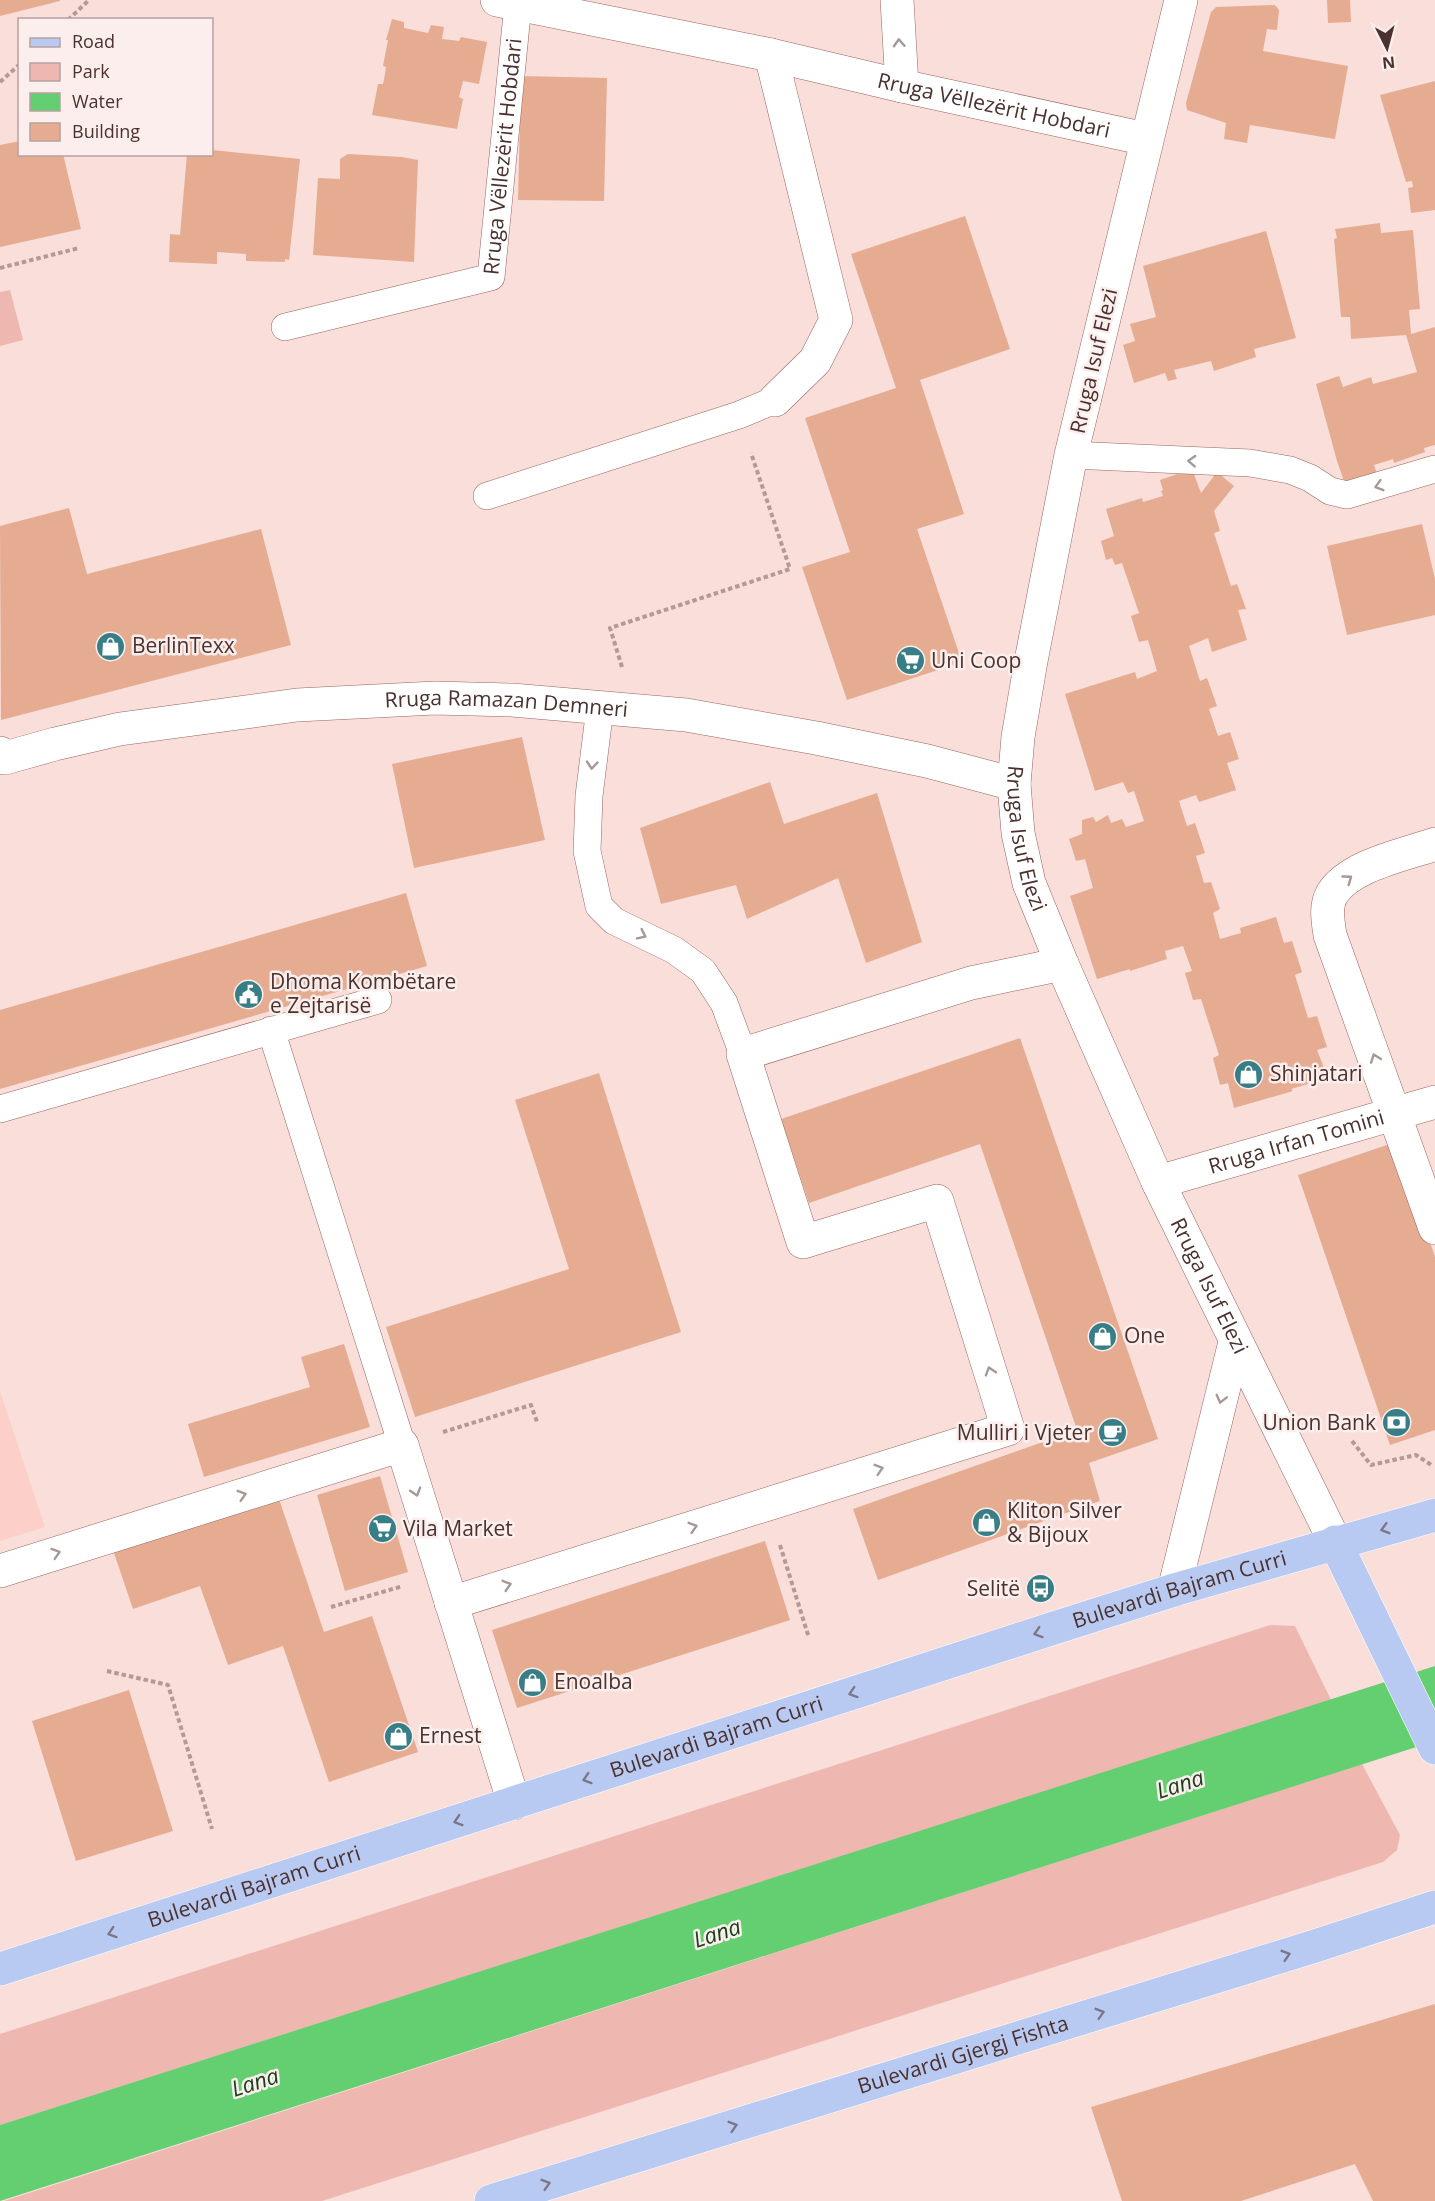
<svg xmlns="http://www.w3.org/2000/svg" width="1435" height="2201" font-family="'Open Sans',sans-serif">
	<style>
		.built { fill: #fccfc9 }
		.green { fill: #eeb8b1 }
		.water { fill: #63cf71 }
		.building { fill: #e5ac92 }
		.lines { fill: none; stroke-linecap: round; stroke-linejoin: round }
		.service-casing { stroke: #9d635d; stroke-width: 28 }
		.minor-casing { stroke: #9d635d; stroke-width: 34 }
		.tertiary-casing { stroke: #9d635d; stroke-width: 34 }
		.secondary-casing { stroke: #9d635d; stroke-width: 34 }
		.primary-casing { stroke: #fff; stroke-width: 34 }
		.path { stroke: #b49996; stroke-width: 4; stroke-dasharray: 4.5 3; stroke-linecap: butt }
		.service { stroke: #fff; stroke-width: 27 }
		.minor { stroke: #fff; stroke-width: 33 }
		.tertiary { stroke: #fff; stroke-width: 33 }
		.secondary { stroke: #fff; stroke-width: 33 }
		.primary { stroke: #b9caf2; stroke-width: 33 }
		.oneway { stroke: #a59896 }
		.oneway2 { stroke: #7c7686 }
		.labels { text-anchor: middle; stroke-width: 5; stroke-linejoin: round; paint-order: stroke }
		.street-label { font-size: 21px; fill: #4b312e; stroke: #fceeed }
		.poi-label { font-size: 21px; fill: #4b312e; stroke: #fceeed; text-anchor: start }
		.water-label { font-size: 22px; font-style: italic; fill: #17421d; stroke: #fceeed }
	</style>
	<rect width="100%" height="100%" fill="#f9deda"/>
	<path class="built" d="M0,1391L45,1527L0,1541Z"/>
	<path class="green" d="M10,290L23,340L0,346V292Z
		M1270,1625L1295,1626L1331,1700L0,2125V2034Z
		M1362,1764L1400,1835L1397,1850L1383,1862L322,2201H4Z"/>
	<path class="water" d="M1435,1666V1741L0,2201V2125Z"/>
	<path class="building" d="M0,0H60V1L0,16Z
		M1327,0H1350L1351,22L1328,23Z
		M1275,5L1279,10L1277,30L1267,29L1263,51L1348,66L1335,139L1250,125L1247,143L1224,139L1226,123L1187,110L1186,103L1211,12L1216,7Z
		M392,19L404,22V28L428,33L431,25L444,27L442,39L459,41L461,37L487,42L479,84L463,81L459,97L463,99L457,129L372,115L378,84H383L385,74L386,67L383,66L388,40H386Z
		M521,76L607,78L604,201L518,200Z
		M1435,81V210L1411,213L1408,188L1413,187L1412,181L1406,182L1380,95Z
		M20,141V154H63L81,229L0,247V145Z
		M212,150L300,159L289,260L285,259V262L246,261V254L217,252V264L169,262L170,234L180,235L187,154H212Z
		M348,154L402,157L418,160L414,262L313,255L318,178L340,179V159Z
		M965,216L1010,349L920,380L964,514L917,529L962,662L847,700L802,567L850,552L805,418L896,388L851,254Z
		M1380,223L1381,233L1413,230L1420,309L1409,310L1411,334L1435,327V445L1424,448L1425,452L1394,463L1393,459L1374,465L1378,477L1346,487L1337,461L1316,384L1339,376L1343,387L1371,377L1373,384L1417,372L1406,335L1351,339L1350,317H1341L1334,239L1337,238L1335,229Z
		M1266,231L1296,338L1254,349L1256,357L1214,371L1211,361L1174,370L1177,379L1168,381L1165,373L1134,383L1123,345L1135,341L1130,324L1156,317L1143,266Z
		M1192,469L1201,493L1217,472L1234,486L1214,511L1220,531L1214,533L1231,586L1237,584L1246,609L1238,610L1247,640L1212,652L1208,638L1189,646L1200,681L1207,678L1217,706L1209,709L1218,736L1230,732L1239,759L1227,763L1236,790L1199,802L1196,795L1179,801L1187,826L1195,823L1205,853L1196,856L1204,883L1211,882L1220,909L1213,913L1220,939L1241,933L1240,928L1276,917L1284,943L1292,941L1302,972L1295,975L1308,1018L1317,1016L1327,1047L1317,1050L1328,1078L1291,1089L1293,1091L1234,1108L1228,1083L1220,1085L1213,1058L1219,1055L1201,999L1193,1000L1185,973L1192,971L1183,946L1165,951L1167,959L1130,971V969L1097,979L1070,896L1093,888L1085,859L1076,861L1069,839L1082,834V820L1093,817L1096,822L1108,815L1111,823L1122,819L1126,827L1144,821L1134,791L1128,793L1123,782L1095,791L1065,694L1135,672L1137,679L1157,671L1148,640L1139,642L1131,616L1139,613L1122,563L1115,565L1112,558L1106,560L1101,541L1114,536L1106,509L1142,498L1143,502L1163,496L1161,491L1163,490L1160,480Z
		M69,508L87,574L261,529L291,645L1,720L0,526Z
		M1422,524L1435,579V615L1347,635L1327,546Z
		M522,737L545,840L414,868L392,764Z
		M770,782L784,824L877,793L922,942L866,963L838,878L747,919L736,885L661,904L640,828Z
		M406,893L427,966L0,1089V1010Z
		M1020,1038L1158,1439L1089,1463L1100,1501L878,1580L853,1509L1077,1430L980,1144L809,1203L781,1119Z
		M599,1073L681,1332L415,1417L386,1327L569,1269L515,1100Z
		M1396,1142L1435,1257V1430L1390,1445L1298,1175Z
		M344,1344L370,1427L204,1477L188,1424L310,1387L301,1357Z
		M380,1476L408,1572L345,1591L317,1495Z
		M278,1496L324,1632L372,1616L418,1752L329,1782L283,1646L228,1665L200,1586L133,1609L114,1553Z
		M765,1541L790,1620L517,1708L492,1630Z
		M129,1690L173,1831L76,1861L32,1721Z
		M1435,2004V2201H1373L1355,2164L1241,2201H1122L1091,2107Z"/>
	<g class="lines">
		<defs>
			<g id="service">
				<path id="s1" d="M285,327L491,277L518,4"/>
				<path d="M1071,455L1250,463L1290,470L1310,478L1330,491L1347,495L1435,469"/>
				<path d="M487,496L739,415L775,400"/>
				<path d="M600,708L589,796L587,851L599,906L614,921L674,950L703,971L724,1003L743,1054"/>
				<path d="M271,1030L402,1445"/>
				<path d="M0,1109L378,1000"/>
			</g>
			<g id="minor">
				<path id="s2" d="M497,0L771,55L902,86L1146,139"/>
				<path d="M897,0L902,86"/>
				<path d="M771,55L836,320L815,361L775,400"/>
				<path d="M1435,844C1404,855 1350,865 1332,894C1325,906 1328,921 1330,935L1435,1228"/>
				<path id="s3" d="M1158,1182L1435,1102"/>
				<path d="M0,1571L402,1445L514,1803"/>
				<path d="M451,1603L1008,1429L937,1201L803,1242L743,1054L971,983L1062,964"/>
			</g>
			<g id="tertiary">
				<path id="s4" d="M0,753L5,758L55,744L120,729L297,705L435,698L512,700L686,715L816,738L927,761L1014,784"/>
			</g>
			<g id="secondary">
				<path id="s5" d="M1181,0L1071,455L1031,661L1018,737L1014,784L1018,833L1029,883L1062,964L1158,1182L1335,1542"/>
				<path d="M1174,1590L1235,1342"/>
			</g>
			<g id="primary">
				<path d="M1335,1542L1435,1748"/>
				<path id="s6" d="M0,1969L1054,1628L1174,1590L1435,1515"/>
				<path id="s7" d="M491,2201L1312,1947L1435,1907"/>
			</g>
		</defs>
		<use href="#service" class="service-casing"/>
		<use href="#minor" class="minor-casing"/>
		<use href="#tertiary" class="tertiary-casing"/>
		<use href="#secondary" class="secondary-casing"/>
		<use href="#primary" class="primary-casing"/>
		<path class="path" d="M68,20L89,0
			M0,82L20,64
			M0,268L79,248
			M622,667L610,628L790,569L751,453
			M443,1432L531,1405L537,1422
			M1352,1441L1371,1465L1416,1455L1433,1466
			M780,1545L809,1638
			M331,1607L403,1586
			M107,1671L168,1685L212,1829"/>
		<use href="#service" class="service"/>
		<use href="#minor" class="minor"/>
		<use href="#tertiary" class="tertiary"/>
		<use href="#secondary" class="secondary"/>
		<use href="#primary" class="primary"/>
	</g>
	<defs><path id="oneway-chevron" d="M-2-3.5L2.5 0L-2 3.5" fill="none" stroke-width="1.6" stroke-linecap="round" stroke-linejoin="round" transform="scale(1.5)"/></defs>
	<g class="oneway">
		<use href="#oneway-chevron" transform="translate(899 43) rotate(-93)"/>
		<use href="#oneway-chevron" transform="translate(1192 461) rotate(-177)"/>
		<use href="#oneway-chevron" transform="translate(1379 486) rotate(163)"/>
		<use href="#oneway-chevron" transform="translate(592 765) rotate(95)"/>
		<use href="#oneway-chevron" transform="translate(1348 879) rotate(-36)"/>
		<use href="#oneway-chevron" transform="translate(642 935) rotate(26)"/>
		<use href="#oneway-chevron" transform="translate(1375 1058) rotate(-110)"/>
		<use href="#oneway-chevron" transform="translate(990 1371) rotate(-107)"/>
		<use href="#oneway-chevron" transform="translate(1221 1399) rotate(104)"/>
		<use href="#oneway-chevron" transform="translate(879 1469) rotate(-17)"/>
		<use href="#oneway-chevron" transform="translate(416 1492) rotate(73)"/>
		<use href="#oneway-chevron" transform="translate(242 1495) rotate(-17)"/>
		<use href="#oneway-chevron" transform="translate(693 1527) rotate(-17)"/>
		<use href="#oneway-chevron" transform="translate(56 1553) rotate(-18)"/>
		<use href="#oneway-chevron" transform="translate(507 1585) rotate(-17)"/>
	</g>
	<g class="oneway2">
		<use href="#oneway-chevron" transform="translate(1385 1529) rotate(164)"/>
		<use href="#oneway-chevron" transform="translate(1038 1633) rotate(162)"/>
		<use href="#oneway-chevron" transform="translate(853 1693) rotate(162)"/>
		<use href="#oneway-chevron" transform="translate(587 1779) rotate(162)"/>
		<use href="#oneway-chevron" transform="translate(458 1821) rotate(162)"/>
		<use href="#oneway-chevron" transform="translate(112 1933) rotate(162)"/>
		<use href="#oneway-chevron" transform="translate(1286 1955) rotate(-17)"/>
		<use href="#oneway-chevron" transform="translate(1100 2013) rotate(-17)"/>
		<use href="#oneway-chevron" transform="translate(733 2126) rotate(-17)"/>
		<use href="#oneway-chevron" transform="translate(546 2184) rotate(-17)"/>
	</g>
	<defs>
		<symbol id="shop-disc" viewBox="-11 -11 22 22"><circle r="9.5" fill="#377e87" stroke="#fceeed"/><path d="M-5-2.5h2.3a2.7 3.5 0 0 1 5.4 0H5L5.5 6h-11ZM-1.5-2.5h3a1.5 2.3 0 0 0-3 0Z" fill="#fff"/></symbol>
		<symbol id="supermarket-disc" viewBox="-11 -11 22 22"><circle r="9.5" fill="#377e87" stroke="#fceeed"/><path d="M-6-5.5h2.5l.6 2H6L4.5 2H-2.5L-4.4-4H-6ZM-1.5 3.2a1.3 1.3 0 1 0 .1 0ZM3 3.2a1.3 1.3 0 1 0 .1 0Z" fill="#fff"/></symbol>
		<symbol id="civic-disc" viewBox="-11 -11 22 22"><circle r="9.5" fill="#377e87" stroke="#fceeed"/><path d="M-.6-6.5H3V-4.5H.6V-3L4-1V1h2V6H-6V1h2V-1L-.6-3ZM-1.2 2.5V6h2.4V2.5Z" fill="#fff"/></symbol>
		<symbol id="bank-disc" viewBox="-11 -11 22 22"><circle r="9.5" fill="#377e87" stroke="#fceeed"/><path d="M-6-4H6V4H-6ZM0-2.3a2.3 2.3 0 1 0 0 4.6a2.3 2.3 0 1 0 0-4.6Z" fill="#fff"/></symbol>
		<symbol id="cafe-disc" viewBox="-11 -11 22 22"><circle r="9.5" fill="#377e87" stroke="#fceeed"/><path d="M-5.5-4.5H6V0H3Q3 3.5 0 3.5H-2.5Q-5.5 3.5-5.5 0ZM3-3.2v2h1.7v-2ZM-6 4.5H4V6H-6Z" fill="#fff"/></symbol>
		<symbol id="bus-disc" viewBox="-11 -11 22 22"><circle r="9.5" fill="#377e87" stroke="#fceeed"/><path d="M-5-6H5V4H4V6H2V4H-2V6H-4V4H-5ZM-3.5-4V0h7V-4ZM-3.5 1.2v1.5H-2V1.2ZM2 1.2v1.5H3.5V1.2Z" fill="#fff"/></symbol>
	</defs>
	<g fill-rule="evenodd">
		<use href="#shop-disc" x="94" y="630" width="33" height="33"/>
		<use href="#supermarket-disc" x="894" y="644" width="33" height="33"/>
		<use href="#civic-disc" x="232" y="978" width="33" height="33"/>
		<use href="#shop-disc" x="1232" y="1058" width="33" height="33"/>
		<use href="#shop-disc" x="1086" y="1320" width="33" height="33"/>
		<use href="#bank-disc" x="1380" y="1406" width="33" height="33"/>
		<use href="#cafe-disc" x="1096" y="1416" width="33" height="33"/>
		<use href="#shop-disc" x="970" y="1506" width="33" height="33"/>
		<use href="#supermarket-disc" x="366" y="1512" width="33" height="33"/>
		<use href="#bus-disc" x="1024" y="1572" width="33" height="33"/>
		<use href="#shop-disc" x="516" y="1666" width="33" height="33"/>
		<use href="#shop-disc" x="382" y="1720" width="33" height="33"/>
	</g>
	<g class="labels">
		<g class="street-label">
			<text dy="7" stroke="none"><textPath href="#s2" startOffset="508">Rruga Vëllezërit Hobdari</textPath></text>
			<text dy="7" stroke="none"><textPath href="#s1" startOffset="333">Rruga Vëllezërit Hobdari</textPath></text>
			<text transform="translate(1094 361) rotate(-77)" y="7">Rruga Isuf Elezi</text>
			<text dy="7" stroke="none"><textPath href="#s4" startOffset="514">Rruga Ramazan Demneri</textPath></text>
			<text dy="7" stroke="none"><textPath href="#s5" startOffset="858">Rruga Isuf Elezi</textPath></text>
			<text dy="7" stroke="none"><textPath href="#s3" startOffset="144">Rruga Irfan Tomini</textPath></text>
			<text dy="7" stroke="none"><textPath href="#s5" startOffset="1344">Rruga Isuf Elezi</textPath></text>
			<text dy="7" stroke="none"><textPath href="#s6" startOffset="1239">Bulevardi Bajram Curri</textPath></text>
			<text dy="7" stroke="none"><textPath href="#s6" startOffset="753">Bulevardi Bajram Curri</textPath></text>
			<text dy="7" stroke="none"><textPath href="#s6" startOffset="267">Bulevardi Bajram Curri</textPath></text>
			<text dy="7" stroke="none"><textPath href="#s7" startOffset="494">Bulevardi Gjergj Fishta</textPath></text>
		</g>
		<g class="poi-label">
			<text x="132" y="653">BerlinTexx</text>
			<text x="931" y="668">Uni Coop</text>
			<text x="270" y="989">Dhoma Kombëtare<tspan x="270" dy="24">e Zejtarisë</tspan></text>
			<text x="1270" y="1081">Shinjatari</text>
			<text x="1124" y="1343">One</text>
			<text x="1376" y="1430" text-anchor="end">Union Bank</text>
			<text x="1092" y="1440" text-anchor="end">Mulliri i Vjeter</text>
			<text x="1007" y="1518">Kliton Silver<tspan x="1007" dy="24">&amp; Bijoux</tspan></text>
			<text x="403" y="1536">Vila Market</text>
			<text x="1020" y="1596" text-anchor="end">Selitë</text>
			<text x="554" y="1689">Enoalba</text>
			<text x="419" y="1743">Ernest</text>
		</g>
		<g class="water-label">
			<text transform="translate(1180 1784) rotate(-18)" y="8">Lana</text>
			<text transform="translate(717 1933) rotate(-18)" y="8">Lana</text>
			<text transform="translate(255 2082) rotate(-18)" y="8">Lana</text>
		</g>
	</g>
	<rect x="18" y="18" width="195" height="138" fill="#fceeed" stroke="#b5a2a1" stroke-width="1.5"/>
	<rect x="30" y="38" width="30" height="9" fill="#b9caf2" stroke="#b5a2a1" stroke-width="1.5"/>
	<text x="72" y="48" font-size="18" fill="#4b312e">Road</text>
	<rect x="30" y="63" width="30" height="18" fill="#eeb8b1" stroke="#b5a2a1" stroke-width="1.5"/>
	<text x="72" y="78" font-size="18" fill="#4b312e">Park</text>
	<rect x="30" y="93" width="30" height="18" fill="#63cf71" stroke="#b5a2a1" stroke-width="1.5"/>
	<text x="72" y="108" font-size="18" fill="#4b312e">Water</text>
	<rect x="30" y="123" width="30" height="18" fill="#e5ac92" stroke="#b5a2a1" stroke-width="1.5"/>
	<text x="72" y="138" font-size="18" fill="#4b312e">Building</text>
	<g transform="translate(1387 48) rotate(174)" stroke="#fceeed" stroke-width="4.5" paint-order="stroke">
	<path d="M0-4.5L10 22L0 15L-10 22Z" fill="#4b312e"/>
	<text y="-9" font-size="16" font-weight="bold" text-anchor="middle" fill="#4b312e">N</text>
	</g>
</svg>
